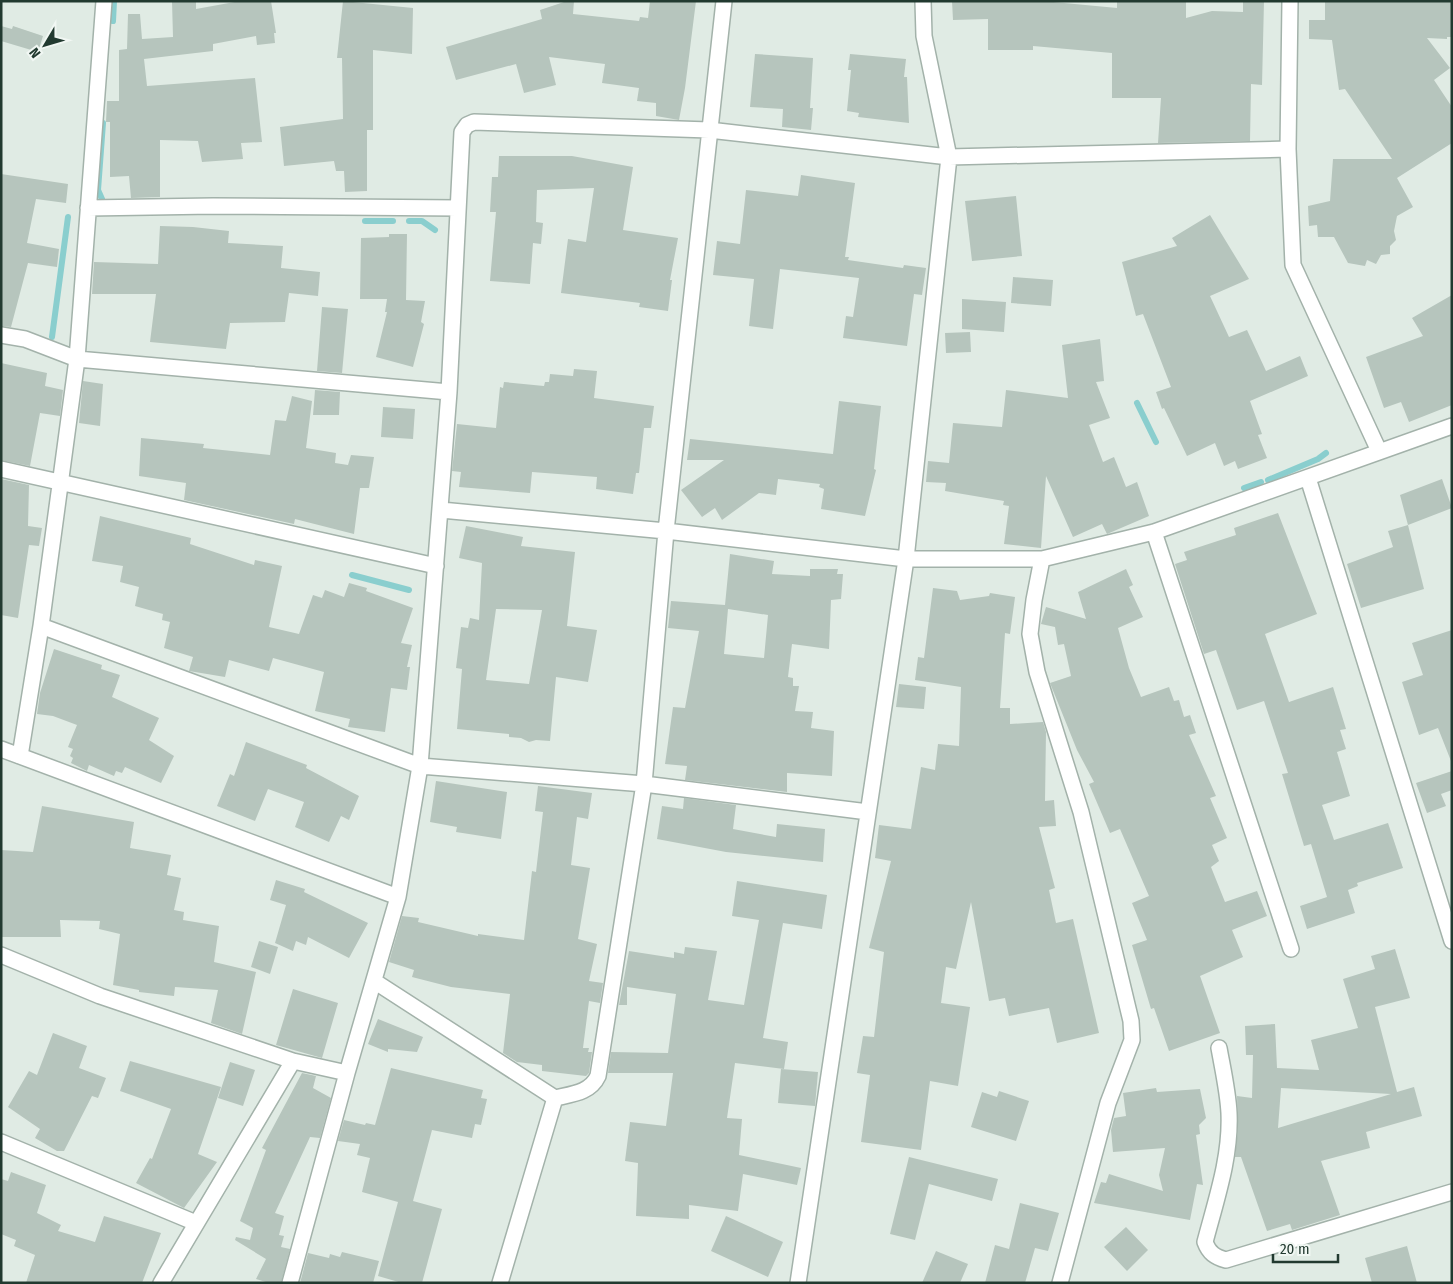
<svg xmlns="http://www.w3.org/2000/svg" width="1453" height="1284" font-family="'Fira Sans Condensed',sans-serif">
	<style>
		.lines { fill: none; stroke-linecap: round; stroke-linejoin: round }
		.stream { stroke: #8acece; stroke-width: 6 }
		.building { fill: #b6c5bd; fill-rule: evenodd }
		.street-casing { stroke: #a3b2aa; stroke-width: 18 }
		.street { stroke: #fff; stroke-width: 15 }
	</style>
	<rect width="100%" height="100%" fill="#e0ebe4"/>
	<g class="lines">
		<path class="stream" d="M113,21L114,1
			M102,199L98,190L103,123
			M365,221H393
			M409,221H422L435,230
			M52,337L68,217
			M1137,403L1156,442
			M1268,480L1318,459L1326,453
			M1244,488L1261,482
			M352,575L409,590"/>
	</g>
	<path class="building" d="M172,1H196V9L240,1H271L276,33H274L275,43L257,45L256,36L213,44V51L144,59L147,86L255,78L262,142L241,143L243,159L202,162L198,141L160,140V197L131,198L129,176L110,177V122H106L107,101H119V50L127,49L128,14H140L142,39L173,37Z
		M343,1L413,8L412,54L373,50V130H367V191L345,192L344,171H336L334,161L284,166L280,127L343,119L342,58H337Z
		M567,1H574L573,14L639,21L640,17L648,18L650,1H696L685,88L679,120L656,116V103L637,101L639,88L602,83L605,64L549,57L556,85L524,93L516,64L456,80L446,47L542,19L540,10Z
		M952,1H1043L1117,8V1H1186V18L1212,11L1243,12V1H1264L1262,85L1251,84L1250,141L1158,143L1161,98H1112V53L1033,46V50H988V19L953,20Z
		M1325,1H1452V37H1447V39L1427,38L1450,68L1434,80L1452,107V143L1397,178L1413,207L1397,216L1394,231L1396,240L1390,246V254L1381,255L1376,264L1367,260L1365,266L1348,263L1334,237H1318L1317,225L1309,226L1308,206L1330,201L1333,159H1392L1345,89L1339,90L1332,40L1309,39V20H1325Z
		M1,26L12,29L13,26L43,36L38,52L1,41Z
		M755,54L813,58L810,108H813L811,130L782,127L783,109L750,107Z
		M850,54L906,59L904,77H907L909,123L858,117L859,113L847,111L851,70H848Z
		M499,156H572L633,167L623,230L678,238L670,280H672L668,311L639,307L640,303L561,293L568,239L586,242L594,188L537,190L536,222L543,223L541,244L533,243L530,284L490,281L496,212H490L492,177H498Z
		M1,174L68,184L66,203L36,199L27,243L59,249L57,267L28,263L11,327L1,326Z
		M801,175L855,183L845,257H849L848,260L903,268L904,265L926,268L922,295L914,294L907,346L843,338L846,316L853,317L859,278L780,269L773,329L749,326L754,279L713,275L717,241L740,244L746,190L798,196Z
		M1016,196L1022,256L972,261L965,201Z
		M1210,215L1249,279L1210,296L1229,337L1247,330L1266,371L1300,356L1308,376L1250,401L1262,434L1258,435L1267,458L1238,469L1235,461L1224,466L1215,443L1187,456L1164,408L1162,409L1156,392L1171,387L1143,314L1136,316L1122,262L1177,246L1172,238Z
		M160,226L193,227L229,231L228,243L283,246L281,268L320,272L318,296L289,293L285,322L230,323L226,349L150,342L156,294H92L94,262L158,264Z
		M389,234H407L406,300L425,301L421,322L424,324L413,367L376,357L387,312H385L387,299H360L361,238L389,237Z
		M1013,277L1053,280L1051,306L1011,303Z
		M1452,295V405L1409,422L1401,402L1384,408L1366,357L1423,336L1412,318Z
		M962,299L1006,302L1004,332L962,329Z
		M322,307L348,309L342,373L317,371Z
		M970,332L971,352L946,353L945,333Z
		M1100,339L1104,381L1096,382L1110,418L1089,425L1103,462L1114,457L1126,487L1137,482L1149,516L1107,534L1102,524L1073,537L1046,476L1041,548L1004,544L1009,506L1003,505L1004,501L945,491L946,483L926,482L928,461L949,463L953,423L1002,427L1006,390L1068,398L1062,345Z
		M1,363L47,373L45,386L63,390L60,416L40,413L30,466L1,460Z
		M574,369L597,371L594,398L654,406L651,428H644L639,473H636L633,494L596,489L597,477L532,472L530,493L459,487L461,472L452,471L457,424L496,428L500,387L503,388L504,382L544,386L545,382H549L550,374L573,376Z
		M83,381L103,384L100,426L79,423Z
		M315,390L340,392L339,415H313Z
		M292,396L312,401L306,448L336,453L335,463L348,465L351,455L374,457L369,488H360L354,534L295,519L294,524L184,500L186,483L139,476L141,438L204,444L203,448L270,455L275,420L286,421Z
		M839,401L881,406L874,469L876,470L865,516L821,509L824,489L819,487L820,484L778,479L776,495L759,493L722,520L715,508L702,517L681,490L724,460H687L690,439L833,454Z
		M383,407L415,409L413,439L381,437Z
		M1,479L29,485L28,526L42,528L39,546L29,545L18,618L1,615Z
		M1442,479L1452,508L1408,525L1400,495Z
		M1278,513L1317,614L1265,634L1289,702L1333,687L1346,729L1340,730L1346,749L1337,752L1350,796L1322,805L1334,840L1388,823L1403,868L1357,883L1358,886L1348,890L1355,913L1307,929L1300,906L1327,897L1311,844L1304,846L1282,774L1288,773L1264,701L1237,710L1216,650L1204,654L1175,564L1187,560L1184,552L1236,535L1234,528Z
		M100,516L191,538L190,544L254,565L255,560L282,566L269,627L299,634L313,595L322,598L325,590L344,597L349,583L367,588L366,591L413,608L401,643L412,645L407,667H410L407,690L391,688L385,732L348,727L350,719L315,711L324,672L273,658L269,671L229,660L225,677L189,671L193,657L164,648L170,622L162,620L163,614L135,606L139,587L120,582L123,566L92,561Z
		M1408,525L1424,589L1361,608L1347,564L1393,547L1388,531Z
		M466,526L523,537L521,546L575,552L567,626L597,630L588,682L556,677L550,741L536,740L529,742L521,738L509,737V734L457,729L462,669L456,668L461,627L468,628L470,618L479,620L482,563L459,558ZM496,609L542,610L529,684L486,680Z
		M730,554L774,561L772,574L810,576V569H838L837,574H843L841,599L831,600L829,649L792,644L788,677L793,678V686H799L795,711L813,712L811,728L834,731L832,776L787,773V792L685,780L687,766L665,764L673,707L685,708L699,631L668,628L671,601L725,605ZM728,609L768,615L764,658L724,654Z
		M1126,569L1133,585L1129,587L1143,617L1118,628L1129,668L1141,697L1169,687L1174,701L1179,700L1184,717L1190,715L1196,733L1189,735L1216,796L1210,798L1227,838L1212,845L1219,861L1211,867L1225,902L1257,891L1267,916L1232,930L1243,957L1200,976L1220,1033L1169,1051L1154,1008L1151,1009L1132,945L1147,940L1132,903L1149,896L1120,829L1110,833L1089,784L1094,782L1077,750L1050,683L1071,676L1064,644L1058,645L1055,627L1041,624L1046,607L1086,619L1078,592Z
		M933,588L957,591L960,600L989,596L990,593L1015,597L1010,634L1005,633L1000,708H1010V724L1043,722L1046,732L1045,801L1054,800L1056,826L1039,827L1055,888L1049,890L1056,923L1073,919L1099,1033L1057,1043L1049,1008L1009,1016L1005,998L989,1001L971,902L956,969L946,967L941,1003L970,1007L958,1086L930,1081L921,1150L861,1142L870,1075L857,1073L863,1036L874,1037L884,952L869,948L891,861L875,858L879,825L911,829L921,767L935,770L938,744L959,746L961,687L915,680L918,657L924,658Z
		M1452,630V761H1451L1438,728L1419,735L1402,682L1423,675L1412,643Z
		M54,649L102,665L101,669L120,675L112,697L159,718L149,740L174,756L161,783L125,767L122,773L116,771L114,776L89,765L87,771L71,763L73,758L70,756L73,749L68,747L77,725L53,716L37,714L40,693Z
		M899,684L926,687L924,709L896,707Z
		M246,742L307,765L306,768L359,796L349,820L341,816L329,842L295,827L304,802L268,789L255,821L217,806L230,774L234,776Z
		M1452,771V790L1441,794L1446,806L1427,813L1416,783Z
		M436,781L507,792L501,839L456,832L457,827L430,822Z
		M538,786L592,793L588,819L577,817L571,865L590,868L578,939L597,944L589,981L603,983L600,1003L589,1001L583,1048H589L588,1052H592L589,1073L586,1076L542,1071V1065L517,1062L503,1053L510,994L451,987L412,977L414,970L389,962L402,916L419,918L418,922L478,936V934L524,940L532,871L536,872L543,812L535,811Z
		M684,798L736,805L733,829L776,837L777,824L825,829L823,862L726,852L657,839L662,806L683,809Z
		M42,806L134,822L130,848L171,855L167,875L181,878L174,910L184,912L183,920L219,926L214,962L256,972L242,1034L211,1023L218,990L175,987L174,996L139,992V990L113,985L120,934L99,929L100,921L60,920L61,937H1V850L33,852Z
		M276,880L305,889L304,892L368,923L349,958L308,937L306,945L296,941L293,951L275,943L286,905L270,900Z
		M737,881L827,895L822,929L783,923L763,1038L788,1042L784,1069L735,1063L727,1118L742,1119L739,1155L801,1168L797,1185L743,1174L738,1211L689,1205V1219L636,1216L638,1163L625,1161L630,1122L666,1126L673,1073H608L611,1052L668,1053L676,994L627,987V1005H619L629,951L674,958V952L684,954L685,947L717,951L708,1000L744,1005L759,920L732,916Z
		M259,941L278,947L270,974L251,967Z
		M1395,949L1410,998L1375,1007L1397,1092L1414,1087L1422,1116L1366,1132L1370,1148L1321,1161L1340,1215L1292,1230L1290,1224L1267,1231L1241,1157H1235L1238,1129L1237,1096L1252,1098L1253,1055H1246L1245,1026L1275,1024L1277,1068L1319,1070L1311,1040L1358,1028L1343,979L1375,969L1371,956ZM1281,1088L1391,1094L1278,1128Z
		M293,989L338,1003L322,1058L276,1045Z
		M378,1019L423,1037L417,1052L388,1049V1052L368,1044Z
		M53,1033L87,1046L79,1068L106,1078L98,1098L92,1096L64,1151H57L35,1138L40,1129L8,1107L29,1071L37,1075Z
		M130,1061L221,1087L198,1154L217,1162L184,1208L136,1183L150,1158L152,1159L171,1109L120,1091Z
		M230,1062L255,1070L243,1106L218,1098Z
		M391,1068L483,1090L481,1098L487,1099L481,1125L475,1124L472,1138L432,1130L413,1201L442,1209L422,1283H402L378,1276L398,1202L362,1192L370,1158L357,1155L360,1144L338,1141L344,1120L365,1125L366,1123L375,1125Z
		M781,1069L818,1072L815,1106L778,1103Z
		M302,1073L316,1076L313,1088L331,1098L320,1138L310,1137L275,1213L284,1216L279,1235L284,1236L281,1247L290,1249L281,1283H269L256,1279L266,1259L235,1240L236,1237L250,1240L253,1228L240,1221L266,1150L262,1148Z
		M1156,1088L1157,1092L1200,1089L1206,1118L1199,1125L1200,1134L1196,1135L1203,1185L1197,1184L1190,1220L1094,1203L1101,1182L1106,1183L1109,1174L1163,1191L1159,1175L1165,1148L1113,1152L1111,1130L1114,1118L1126,1116L1123,1093Z
		M999,1091L1029,1101L1016,1141L971,1127L982,1092L997,1097Z
		M909,1157L998,1179L992,1201L929,1184L915,1240L890,1234Z
		M11,1172L46,1185L37,1213L61,1225L58,1231L95,1242L104,1216L161,1233L142,1283H26L35,1255L14,1246L16,1240L1,1234V1179L8,1181Z
		M1020,1203L1059,1213L1048,1251L1035,1248L1025,1283H985L995,1245L1009,1249Z
		M726,1216L783,1242L768,1277L711,1251Z
		M1126,1227L1148,1250L1127,1271L1104,1247Z
		M1407,1246L1417,1283H1372L1365,1258Z
		M936,1251L968,1264L960,1283H922Z
		M342,1252L379,1261L373,1283H300L308,1253L329,1258L330,1254L340,1257Z"/>
	<g class="lines">
		<defs>
			<path id="street" d="M1290,1L1288,149L1293,265L1379,451
				M88,208L213,206L458,208
				M1,335L25,339L77,359L449,392
				M1,469L436,566
				M1308,478L1452,941
				M441,510L666,531L906,559H1042L1154,532L1452,426
				M1154,532L1291,949
				M1042,559L1034,600L1030,634L1037,672L1081,812L1131,1021L1132,1040L1108,1103L1060,1283
				M41,626L420,766L644,784L868,812
				M1,749L398,897
				M20,756L41,626L77,359L104,1
				M1,955L100,996L293,1061
				M374,981L555,1098
				M1219,1048C1223,1070 1228,1092 1229,1113C1231,1157 1216,1200 1205,1242C1209,1253 1215,1257 1226,1260L1452,1192
				M1,1142L196,1223
				M161,1283L293,1061L347,1073L398,897L420,766L449,392L462,132L467,125L474,122L709,130L949,157L924,36L923,1
				M290,1283L347,1073
				M500,1283L555,1098C572,1094 590,1093 598,1076L644,784L666,531L724,1
				M798,1283L906,559L949,157L1288,149"/>
		</defs>
		<use href="#street" class="street-casing"/>
		<use href="#street" class="street"/>
	</g>
	<rect width="1453" height="1284" fill="none" stroke="#223a30" stroke-width="5"/>
	<g transform="translate(45 45) rotate(232)" stroke="#f1f7f3" stroke-width="4" paint-order="stroke">
	<path d="M0-4L9 19L0 12L-9 19Z" fill="#223a30"/>
	<text y="-8" font-size="14" font-weight="bold" text-anchor="middle" fill="#223a30">N</text>
	</g>
	<path d="M1273 1254v8h65v-8" fill="none" stroke="#223a30" stroke-width="2.5"/>
	<text x="1280" y="1254" font-size="15" fill="#223a30" stroke="#f1f7f3" stroke-width="4" paint-order="stroke">20 m</text>
</svg>
